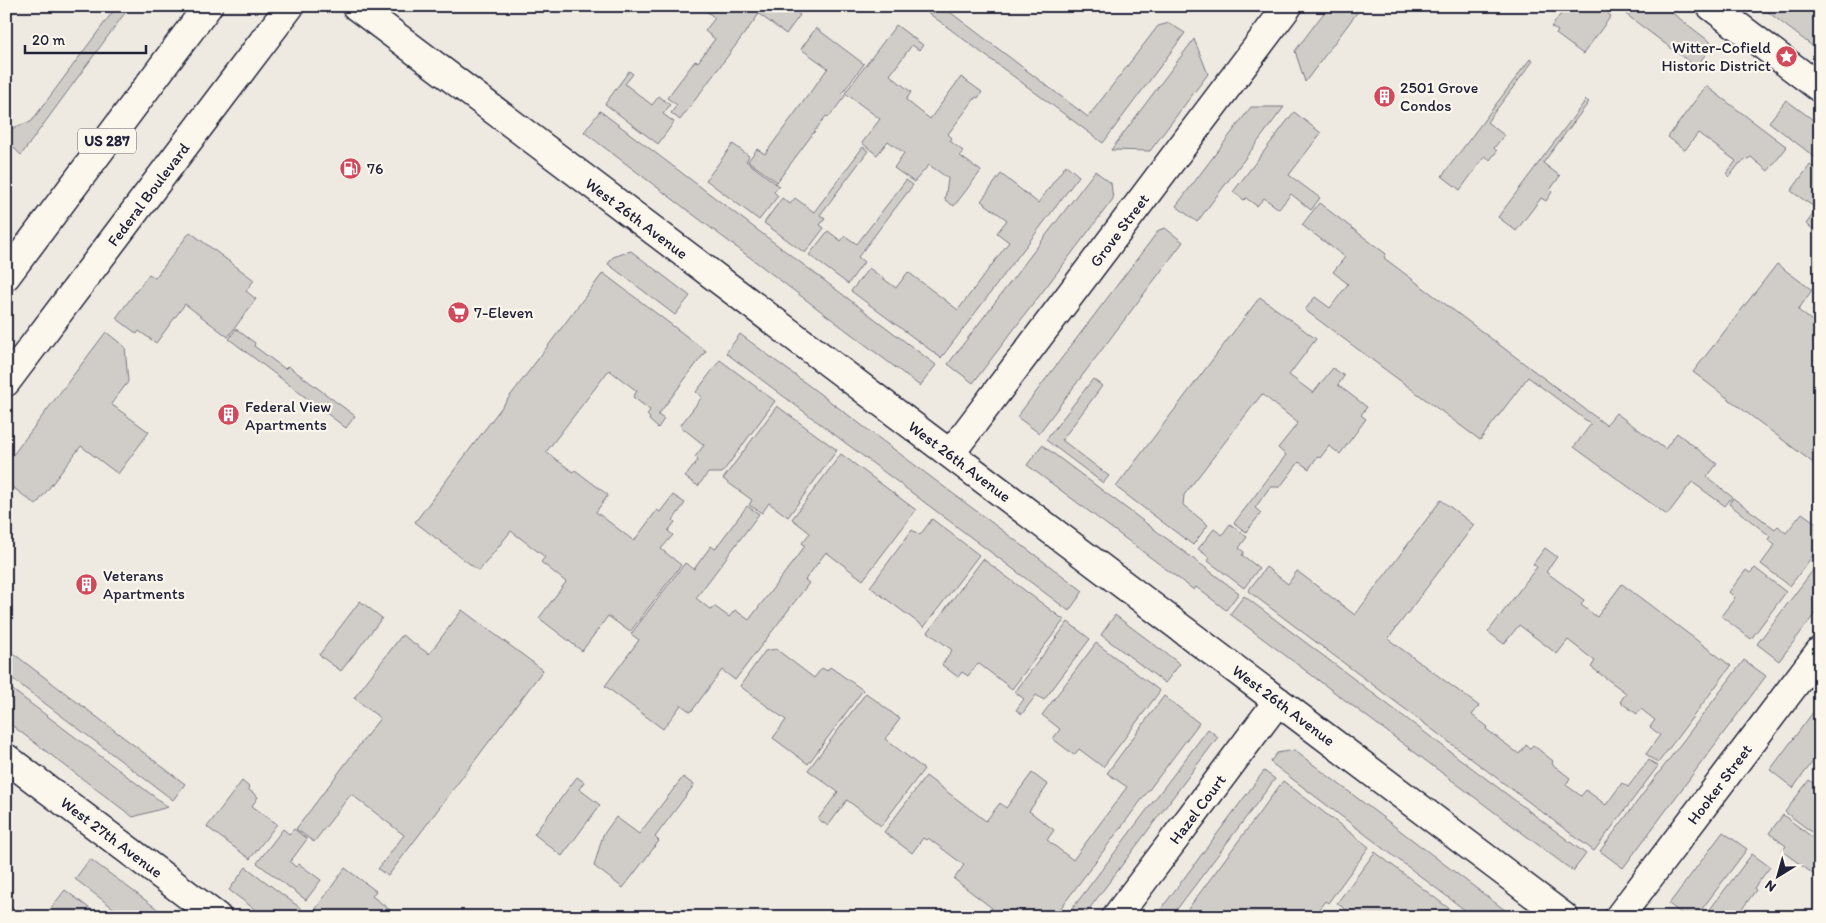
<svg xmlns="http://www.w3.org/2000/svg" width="1826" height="923" font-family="Itim,sans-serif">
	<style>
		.green { fill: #d0cdc9; stroke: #797882 }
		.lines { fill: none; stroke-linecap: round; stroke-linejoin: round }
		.minor-casing { stroke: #22223b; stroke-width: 31 }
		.major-casing { stroke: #22223b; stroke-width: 31 }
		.minor { stroke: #fbf7ec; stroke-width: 28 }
		.major { stroke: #fbf7ec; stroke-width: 28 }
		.labels { text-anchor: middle; stroke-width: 4.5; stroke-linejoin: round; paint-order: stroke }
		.shield { fill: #fbf7ec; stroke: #636270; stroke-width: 1 }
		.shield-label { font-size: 15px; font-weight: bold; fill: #22223b }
		.poi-label { font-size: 16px; fill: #22223b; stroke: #fbf7ec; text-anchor: start }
		.street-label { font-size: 16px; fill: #22223b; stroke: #fbf7ec }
	</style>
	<rect width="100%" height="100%" fill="#eeeae2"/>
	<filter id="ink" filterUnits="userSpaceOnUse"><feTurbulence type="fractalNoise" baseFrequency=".02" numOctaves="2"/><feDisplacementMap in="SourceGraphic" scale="10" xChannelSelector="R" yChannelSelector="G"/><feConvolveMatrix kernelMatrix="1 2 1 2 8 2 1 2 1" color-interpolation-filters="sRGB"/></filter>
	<g filter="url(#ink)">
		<path class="green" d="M117,6H130L21,155C0,136 5,128 31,122Z
			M706,6H787L800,15L786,34L759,14L680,120L671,113L677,105L667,98L695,61L698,62L715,39L705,31L715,18L704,9Z
			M919,6H942L1088,117L1158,26L1169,23L1185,33L1103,143Z
			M1329,6H1362L1305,82L1295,51Z
			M1567,6H1598L1611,16L1583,54L1556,34L1558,31L1551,27Z
			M1615,6H1663L1713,44L1696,67Z
			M1760,6H1805L1820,17V41L1815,48Z
			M896,25L923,45L919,50L912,45L890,75L911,92L906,100L930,119L961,77L982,92L978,98L976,97L948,134L952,138L950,141L963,151L960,156L981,171L954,206L945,200L948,178L929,165L914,182L894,168L904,153L888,141L877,155L862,143L880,119L845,93Z
			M816,28L864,64L842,93L845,96L829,117L826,116L777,182L748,161L757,149L765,154L828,68L801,49Z
			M1194,39L1208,74L1150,151L1111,150Z
			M1530,59L1533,61L1487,122L1504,135L1494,148L1497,151L1490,160L1485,156L1460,190L1442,176Z
			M629,71L633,74L625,84L652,105L659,96L670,105L663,114L674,122L658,144L605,104Z
			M1706,86L1787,147L1768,171L1751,157L1739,164L1729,177L1726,174L1736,161L1698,133L1685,150L1668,137Z
			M1586,100L1589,102L1543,163L1560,176L1550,190L1552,192L1546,201L1541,198L1516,231L1498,217Z
			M1786,100L1820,125V161L1769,122Z
			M1251,107H1284L1197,222L1176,206Z
			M600,111L936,365L920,386L584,132Z
			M1294,112L1321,133L1289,175L1320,198L1311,210L1291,194L1279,209L1264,198L1257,206L1246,198L1244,200L1233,192Z
			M733,144L749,156L746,161L779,186L774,192L778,196L759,220L706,180Z
			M863,147L868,151L820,215L825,219L820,225L824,228L805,253L764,223L782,198L790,204L795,198L814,212Z
			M1066,165L1079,176L941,358L851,291L869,268L896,288L908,272L958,310L1009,242L997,233L1007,220L981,201L1001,174L1038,203Z
			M1810,165L1820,172V234L1806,224L1817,209L1791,191Z
			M1095,171L1111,183L1113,199L973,383L948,364Z
			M906,180L913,185L858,257L864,262L848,284L809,255L828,231L841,241L845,236L857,244Z
			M1319,203L1386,254L1384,258L1606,425L1616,413L1665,449L1677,433L1717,464L1707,477L1732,497L1725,506L1692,482L1667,515L1574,447L1591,424L1528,377L1480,440L1305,310L1315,297L1330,308L1348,284L1333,272L1345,257L1302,225Z
			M1165,228L1183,242L1039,433L1017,417L1159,230Z
			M190,232L254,280L246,291L256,299L228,337L185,304L156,343L139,331L137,334L116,318L149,274L155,278Z
			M631,251L690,296L675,315L608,264L613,257Z
			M1777,264L1812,290L1798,310L1820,327V468L1693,372Z
			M603,273L706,351L658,415L664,419L658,428L649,420L650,418L647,415L650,410L633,397L637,391L609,370L546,452L573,472L575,470L608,495L596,512L634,541L657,510L660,512L673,495L685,503L673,520L675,522L668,531L673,535L661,549L681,565L630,632L608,616L582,651L539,618L566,582L541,562L545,557L511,531L479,571L415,522Z
			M1260,297L1316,339L1289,375L1313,393L1333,368L1344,376L1338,385L1367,407L1361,415L1366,419L1340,454L1329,446L1320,458L1317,457L1309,469L1299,462L1280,487H1270L1255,508L1261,513L1246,532L1234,523L1286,455L1278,448L1298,423L1262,394L1184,495L1183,505L1208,525L1193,545L1116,487Z
			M236,329L255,343L254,346L285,369L288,366L355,416L346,428L229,339Z
			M106,332L125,347L128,382L111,404L149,432L118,474L81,446L36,505L6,482V464Z
			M740,334L1083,591L1069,611L726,353Z
			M720,360L775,401L722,473H708L698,486L685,477L698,460L695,457L704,445L680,426L702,397L696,392Z
			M1093,379L1102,386L1062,440L1109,476L1103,483L1046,440Z
			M777,406L837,450L788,517L769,503L762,513L749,505L752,500L723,479Z
			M1042,445L1239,593L1226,610L1196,587L1194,590L1027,465Z
			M841,454L916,510L863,580L826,552L805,580L809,583L735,680L722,670L691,712L681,705L663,729L605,686L639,640L631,634L685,563L694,569L711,546L715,549L747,506L759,514L696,598L711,610L714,606L729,617L735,610L749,620L805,546L802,543L810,533L792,519Z
			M1733,498L1775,529L1778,526L1786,533L1802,513L1820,526V546L1790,586L1761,564L1775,545L1768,540L1770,536L1729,504Z
			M1441,500L1474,525L1388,639L1479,706L1472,715L1488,727L1486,729L1519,754L1526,745L1530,748L1533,745L1553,761L1552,764L1570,778L1566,785L1581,796L1586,790L1606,805L1622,783L1628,787L1649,760L1658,766L1594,851L1248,591L1266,567L1288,584L1297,571L1355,615Z
			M932,519L979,555L924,627L870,587L912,530L920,535Z
			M1230,524L1247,537L1239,548L1244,552L1242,555L1259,568L1244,588L1208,561L1210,558L1198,549L1214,529L1222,535Z
			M1545,548L1557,557L1546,572L1584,600L1581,605L1597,617L1622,584L1731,666L1658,763L1646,754L1660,735L1650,727L1655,720L1641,709L1637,714L1620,702L1626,693L1591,667L1595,661L1568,640L1557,654L1519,625L1504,644L1488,632L1537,567L1533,564Z
			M983,559L1064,620L1012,689L978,663L968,676L962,672L958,677L942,665L952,650L928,632Z
			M1820,561V607L1779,661L1757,644Z
			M1755,568L1786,592L1751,639L1721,616L1735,598L1729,592L1746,570L1750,573Z
			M1244,596L1586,854L1573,871L1230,614Z
			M360,601L382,618L341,671L319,655Z
			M462,610L543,670L388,876L378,869L404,835L351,794L314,842L296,829L380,718L354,698L402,635L429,654Z
			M1115,615L1180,664L1165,683L1101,635Z
			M1068,622L1090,639L1044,700L1036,695L1022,714L1016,710L1024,699L1015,692Z
			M1096,643L1160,691L1103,767L1079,749L1074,755L1053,739L1060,729L1042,715Z
			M6,648L185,784L173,800L6,674Z
			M776,649L814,678L822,668L827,671L830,667L863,690L808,764L773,738L786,720L740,686L765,651Z
			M1744,660L1766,676L1623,868L1600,851Z
			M6,685L168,807L133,817L6,721Z
			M866,693L900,719L885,739L924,769L881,826L847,800L828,826L818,819L838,792L808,770Z
			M1164,696L1199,723L1054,917H985L992,908L954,879L964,865L928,838L926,840L923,838L912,853L884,832L926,776L986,821L1000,803L1006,808L1032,773L1048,785L1029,811L1054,830L1047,840L1073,860L1127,787L1107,773Z
			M1820,703V752L1793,788L1770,770Z
			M1208,729L1218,737L1083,917H1066Z
			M1294,750L1514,917H1474L1270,762L1277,753Z
			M1264,771L1275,779L1171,917H1155Z
			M577,777L584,782L579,789L600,805L562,856L534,834Z
			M683,777L694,785L655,837L659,841L623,888L594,866L603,835L616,817L639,834Z
			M1809,780L1820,788V838L1785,812Z
			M242,781L249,787L248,789L258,797L252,806L277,824L250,859L207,827Z
			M1283,781L1369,847L1328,903L1325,901L1313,917H1182Z
			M1783,815L1820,843V879L1782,851L1786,846L1769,833Z
			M283,829L289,834L294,829L307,839L290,862L296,867L299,864L321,880L306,900L257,863Z
			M1723,832L1747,849L1696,917H1686L1669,904Z
			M1375,852L1460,917H1355L1337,903Z
			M1752,854L1770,867L1754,888L1756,890L1736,917H1704Z
			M90,859L160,911L156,917H125L75,879Z
			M246,867L303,910L297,917H265L229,890Z
			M345,868L376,891L372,896L399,917H325L315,910Z
			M65,890L101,917H44Z"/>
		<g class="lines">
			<defs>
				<path id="minor" d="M356,6L1564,917
					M1711,6L1820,88
					M950,454L1288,6
					M6,758L217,917
					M1116,917L1278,701
					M1619,917L1820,651"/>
				<path id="major" d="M6,276L208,6
					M6,382L290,6"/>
			</defs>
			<use href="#minor" class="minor-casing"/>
			<use href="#major" class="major-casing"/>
			<use href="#minor" class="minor"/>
			<use href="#major" class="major"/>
		</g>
	</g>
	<defs>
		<symbol id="sight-disc" viewBox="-11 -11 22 22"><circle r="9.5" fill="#d1495b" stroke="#fbf7ec"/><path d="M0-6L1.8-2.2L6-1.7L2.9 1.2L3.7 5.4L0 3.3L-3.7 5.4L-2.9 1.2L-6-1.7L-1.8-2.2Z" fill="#fff"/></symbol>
		<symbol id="building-disc" viewBox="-11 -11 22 22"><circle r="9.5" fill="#d1495b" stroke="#fbf7ec"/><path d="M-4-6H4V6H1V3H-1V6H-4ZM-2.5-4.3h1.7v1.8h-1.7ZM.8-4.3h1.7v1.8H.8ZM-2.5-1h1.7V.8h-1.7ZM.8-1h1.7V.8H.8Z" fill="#fff"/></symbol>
		<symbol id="fuel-disc" viewBox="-11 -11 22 22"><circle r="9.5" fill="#d1495b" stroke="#fbf7ec"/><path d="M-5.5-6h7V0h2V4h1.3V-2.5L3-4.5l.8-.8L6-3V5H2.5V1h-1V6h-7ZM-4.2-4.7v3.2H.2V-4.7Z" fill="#fff"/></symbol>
		<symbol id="supermarket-disc" viewBox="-11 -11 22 22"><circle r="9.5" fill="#d1495b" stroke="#fbf7ec"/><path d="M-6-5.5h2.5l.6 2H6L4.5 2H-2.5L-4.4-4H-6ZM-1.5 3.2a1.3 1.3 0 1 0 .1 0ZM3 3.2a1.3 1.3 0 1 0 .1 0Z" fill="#fff"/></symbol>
	</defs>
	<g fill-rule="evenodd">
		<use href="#sight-disc" x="1774" y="44" width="25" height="25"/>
		<use href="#building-disc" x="1372" y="84" width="25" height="25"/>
		<use href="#fuel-disc" x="338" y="156" width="25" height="25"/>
		<use href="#supermarket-disc" x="446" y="300" width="25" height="25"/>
		<use href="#building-disc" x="216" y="402" width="25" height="25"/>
		<use href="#building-disc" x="74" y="572" width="25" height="25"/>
	</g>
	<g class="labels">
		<rect class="shield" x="78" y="128.5" width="58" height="25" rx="4"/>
		<g class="shield-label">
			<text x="107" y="146">US 287</text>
		</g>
		<g class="poi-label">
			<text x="1771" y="53" text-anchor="end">Witter-Cofield<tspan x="1771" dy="18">Historic District</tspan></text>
			<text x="1400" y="93">2501 Grove<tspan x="1400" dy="18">Condos</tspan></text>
			<text x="367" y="174">76</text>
			<text x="474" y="318">7-Eleven</text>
			<text x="245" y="412">Federal View<tspan x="245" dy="18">Apartments</tspan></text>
			<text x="103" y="581">Veterans<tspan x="103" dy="18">Apartments</tspan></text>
		</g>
		<g class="street-label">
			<text transform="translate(148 194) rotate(-53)" y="6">Federal Boulevard</text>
			<text transform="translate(637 218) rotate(37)" y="6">West 26th Avenue</text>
			<text transform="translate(1119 230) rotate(-53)" y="6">Grove Street</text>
			<text transform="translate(960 461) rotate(37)" y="6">West 26th Avenue</text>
			<text transform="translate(1284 705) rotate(37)" y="6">West 26th Avenue</text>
			<text transform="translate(1719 784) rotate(-53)" y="6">Hooker Street</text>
			<text transform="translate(1197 809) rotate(-53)" y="6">Hazel Court</text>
			<text transform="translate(112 837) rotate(37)" y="6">West 27th Avenue</text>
		</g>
	</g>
	<rect width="1826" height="923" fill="none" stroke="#fbf7ec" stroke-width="25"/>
	<rect x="12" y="12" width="1801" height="898" fill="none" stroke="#22223b" stroke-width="2" filter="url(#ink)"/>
	<g transform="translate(1778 876) rotate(217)" stroke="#fbf7ec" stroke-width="4" paint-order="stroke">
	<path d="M0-4L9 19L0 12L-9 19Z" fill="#22223b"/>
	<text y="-8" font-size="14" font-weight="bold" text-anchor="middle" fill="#22223b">N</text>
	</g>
	<path d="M25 45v8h121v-8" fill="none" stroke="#22223b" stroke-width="2.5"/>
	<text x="32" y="45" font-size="15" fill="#22223b" stroke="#fbf7ec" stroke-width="4" paint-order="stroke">20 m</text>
</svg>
